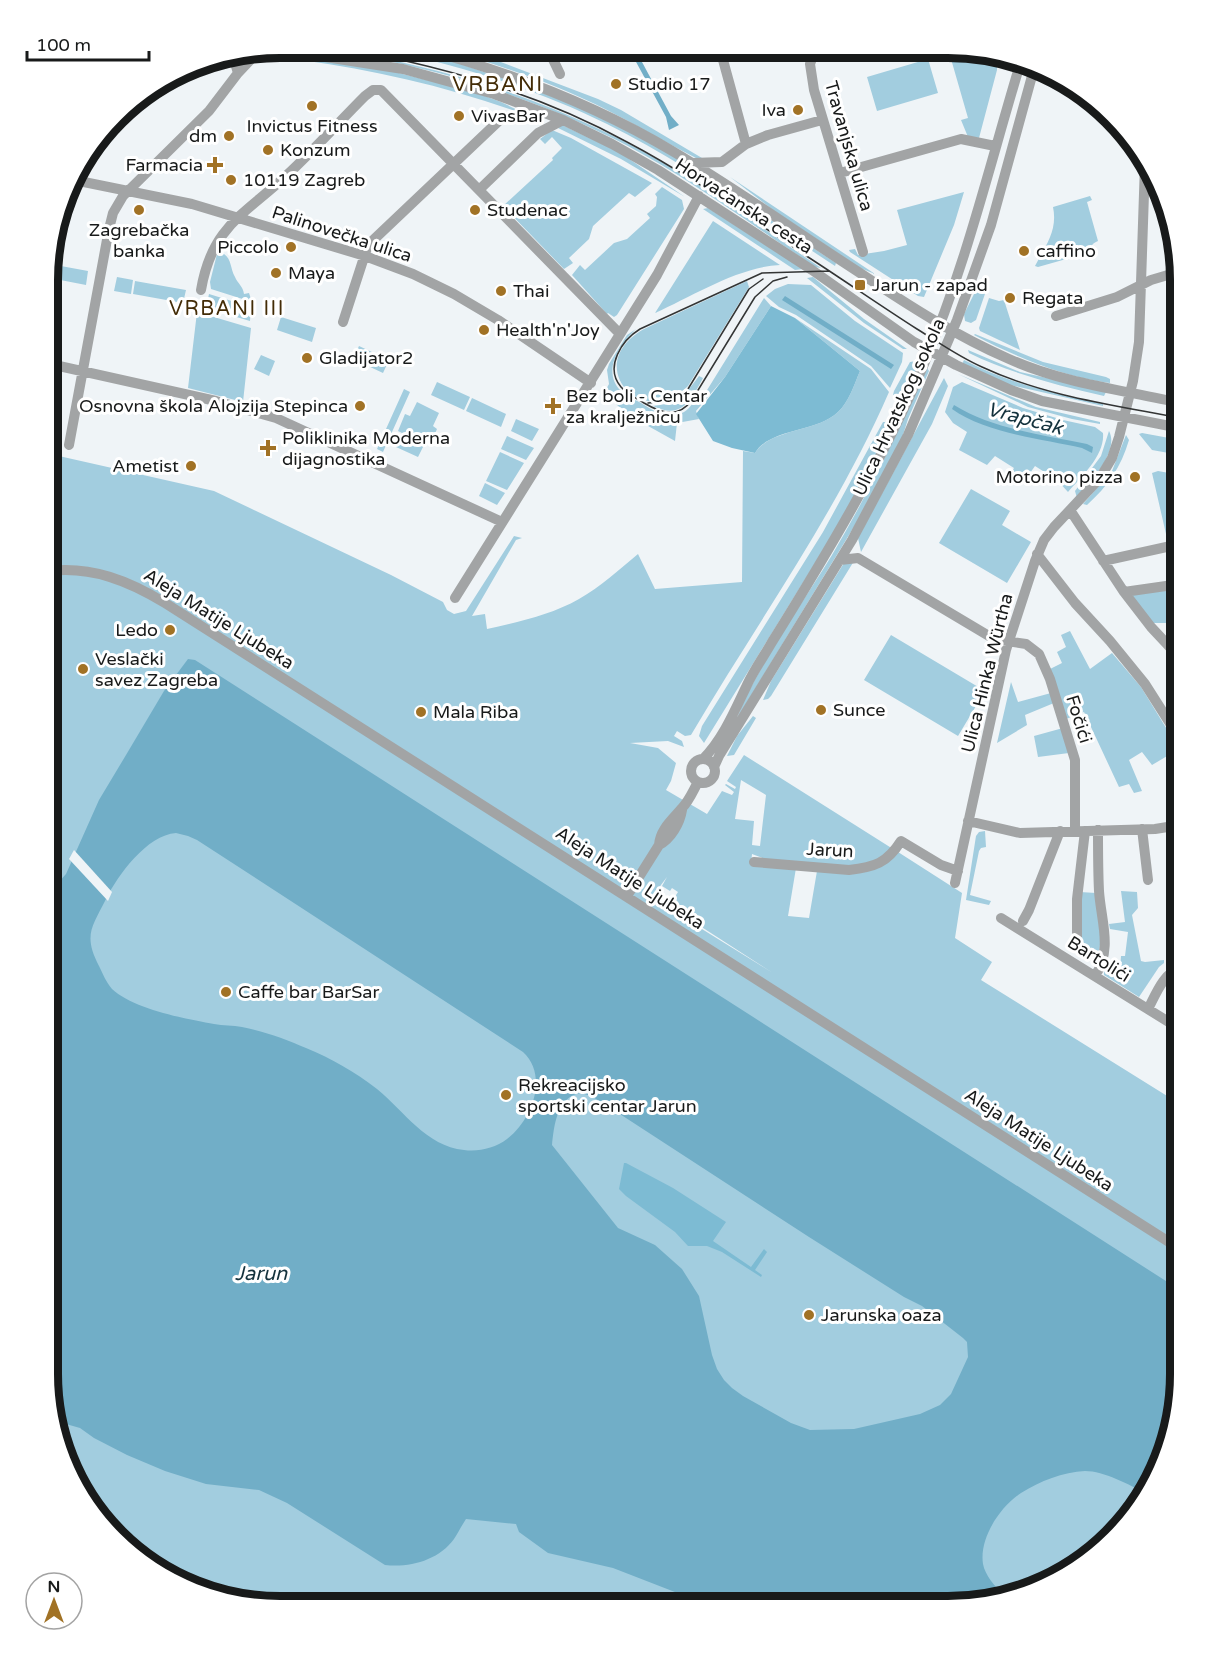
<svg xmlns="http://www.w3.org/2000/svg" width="1228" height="1655" font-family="'Varela Round',sans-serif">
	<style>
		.green { fill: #a2cddf; fill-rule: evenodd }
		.forest { fill: #7dbbd3 }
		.water { fill: #71aec7; fill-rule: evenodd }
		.pier { fill: #eff4f7 }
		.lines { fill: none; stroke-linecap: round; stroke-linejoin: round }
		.minor { stroke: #a2a4a5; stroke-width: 10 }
		.tram { stroke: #333535; stroke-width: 1.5 }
		.poi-dot { fill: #a17225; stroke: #fff; stroke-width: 2 }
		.labels { text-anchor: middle; stroke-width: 6; stroke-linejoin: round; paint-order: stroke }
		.poi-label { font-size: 18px; fill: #181a1a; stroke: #fff; text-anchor: start }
		.street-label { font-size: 18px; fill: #181a1a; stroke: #fff }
		.neighbourhood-label { font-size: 20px; letter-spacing: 1.5px; fill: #432c07; stroke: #fff }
		.water-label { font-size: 20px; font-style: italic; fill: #14323d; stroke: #fff }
		.quarter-label { font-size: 21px; letter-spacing: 1.5px; fill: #432c07; stroke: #fff }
		.rim { fill: none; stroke: #181a1a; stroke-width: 8 }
	</style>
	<rect width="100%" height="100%" fill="#eff4f7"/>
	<path class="green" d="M380,48C418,48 455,62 490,74C539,91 588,109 633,133C704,171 769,220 836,263L835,266C760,217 687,164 607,124C535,88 459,66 380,48Z
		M439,48L467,49L598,99L621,110L702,158H696C666,143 637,125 607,110C554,83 497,64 439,48Z
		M927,50H960L997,64V70L979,138L968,137L961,120L968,118L949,52H935V55L929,56Z
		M362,54C448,71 522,92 601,130C679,166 750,220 821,268L815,267C754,226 693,181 628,146C544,102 455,73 362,56Z
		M299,56L387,70L474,92L501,102L532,117C456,89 381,71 301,60Z
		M928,59L938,93L877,111L867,77Z
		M562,125L619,152L685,197L621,159L554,126Z
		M552,130L571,138L652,183L635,197L629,193L593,226L589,239L569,258L573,263L564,269L503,206L553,160L552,158L562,148L552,137L545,144L540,139Z
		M730,177L875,274L860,268L773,210Z
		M662,187L682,200L684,209L617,315L614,317L608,313L607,314L572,275L580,265L585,270L614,243L627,239L650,218L647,214L656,206L657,197L655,194Z
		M964,192L954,225L924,297L918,296L850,252L849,250L855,249L858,255L884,251L907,245L897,210Z
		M1090,196L1092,200L1087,202L1098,241C1093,243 1090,246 1091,252L1038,267L1035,266C1045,246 1058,231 1053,207Z
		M708,208L803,269L795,270L703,209Z
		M713,221L780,265C738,267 693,296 655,313Z
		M217,254L222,256L224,254C232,260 230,268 235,277C238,284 243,286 244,294L249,293L252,302L211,289L210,282Z
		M50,264L88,271L86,285L50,278Z
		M117,277L133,280L131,294L114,291Z
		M813,277L864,319L907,349H903L864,323L807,278Z
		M135,281L186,290L183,303L133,294Z
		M747,281L749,287L688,386C643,432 580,365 644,329Z
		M788,284L811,285L855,321L903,353L902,362L890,388L871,366L796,315L779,307L766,296L775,289Z
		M978,286L987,288L976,320L971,323L965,321L964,314Z
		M209,294L251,307L250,321L206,308Z
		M764,298L771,306L725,377L696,411L699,419L677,423L675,441L632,417L612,401L607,402L601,399L609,384L607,370L609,364L627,335L636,329C620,344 601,371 621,391C626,396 634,399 641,403C654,411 669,421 684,412C691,408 695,399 699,393L704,395Z
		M989,298L999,301L1004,300L1020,350L980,331L979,328Z
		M197,312L251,328L243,402L188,388Z
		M281,317L316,328L312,342L277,330Z
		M795,318L871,369L889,392C836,514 758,621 691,735L685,736L677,731L674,736L682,741L684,747L668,741L630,743L658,748L676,763L671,781L666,790L707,814L722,791L732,795L734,792L725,785L726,784L735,789L736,787L727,781L744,755L893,849L880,860L853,867L768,860L752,854L751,864L796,868L788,916L809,918L817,871C846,872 876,874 898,852L962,893L955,938L992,962L981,980L1180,1104L1179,1390L1168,1449L1141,1504L1101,1549L1051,1583L948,1607L251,1605L151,1568L106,1527L72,1478L48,1375L50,454L214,491L391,575L443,602L447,610L454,614L466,611L514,536L522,538L516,540L472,616L485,614L487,629C518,622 551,615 579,599C600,587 619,570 638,554L655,589L742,582L743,451L755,453C771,428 816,433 838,412C849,402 854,385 860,371ZM741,780L766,795L760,846L752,845L754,821L735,819ZM667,877L662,886L670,891L672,888L678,892L669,906L773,973L660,903C652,894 661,885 667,877Z
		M975,334L1043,362L1106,377L1110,379V383C1063,377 1016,357 974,335Z
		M359,346L389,360L383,373L353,359Z
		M968,350L1020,372L1101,390L1106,392L1104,396C1057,385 1012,374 969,353Z
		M261,355L275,361L269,376L254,369Z
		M964,360C1008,383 1055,394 1103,404V406L1006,384L962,364Z
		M916,361V372L898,403L893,395L894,391L910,362Z
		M927,368L929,371L908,419L902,438L863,512L736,720C760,661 799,609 832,555C868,494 898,432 927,368Z
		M958,374L1036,407L1100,422V424L1072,419L1028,407Z
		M699,376L703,378C691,400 682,420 653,406C657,405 663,405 668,403C682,399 690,388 699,376Z
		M944,378L948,386L932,424L861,552L858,538Z
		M437,382L470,397L464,410L431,395Z
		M962,382L1023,408L1063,420L1095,427L1103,433C1105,455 1082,476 1068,492L1057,480L1035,466L1023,483L1008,477L1014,468L995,456L987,465L959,450L967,432L953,423L945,412L953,387Z
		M404,389L410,392L383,452L377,449Z
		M472,398L506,414L501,427L466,411Z
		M417,402L439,413L433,426L437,429L430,445L425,443L418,457L396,447L402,433L398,431L405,414L410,416Z
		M516,419L539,429L532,441L511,431Z
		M883,422H889L885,438L849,508L704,743L699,736L702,726L823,532Z
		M1109,431C1120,452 1089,483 1077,498L1075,491L1101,456Z
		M1142,433L1180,440V455L1152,450L1139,434Z
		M1126,435L1129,440C1121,467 1108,486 1087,505L1083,504L1112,471Z
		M507,436L534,448L526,460L501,449Z
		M500,452L524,463L507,490L486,481Z
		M1158,471L1180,475V539L1178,534H1166L1152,473Z
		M485,483L505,493L497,505L479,496Z
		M971,489L1010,511L1002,525L1031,542L1007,583L939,543Z
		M854,561L771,696L768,699L763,700L771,681L844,563Z
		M1166,589L1170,623H1153L1131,595Z
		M1070,631L1090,669L1112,653L1141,687L1179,749L1152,765L1142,752L1129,760L1142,791L1134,793L1129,784L1119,787L1084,712L1066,719L1050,669L1062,663L1057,652L1066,647L1061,635Z
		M891,635L985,691L958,736L864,680Z
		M1011,682L1018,702L1051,693L1054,703L1025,715L1027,725L997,743Z
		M753,716L756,718L734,755L727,756L737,736Z
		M1063,728L1069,753L1038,757L1034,736Z
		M985,831L986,847L981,848L979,851L970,895L991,901L989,905L966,900L976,836L979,832Z
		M1121,891L1137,892L1138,908L1132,915L1141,961L1145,962L1164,960V963L1159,967L1139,997L1104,975V971L1115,977L1120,969L1121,956H1125L1128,932L1110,929L1109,924L1125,922Z
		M1080,892L1096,893L1102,925L1098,964L1073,948Z"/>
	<path class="forest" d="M771,306L795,318L860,371C854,385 849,402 838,412C816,433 770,428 755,453L732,448L713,441L696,414L725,377Z
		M624,1163H626L673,1188L726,1222L713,1241L751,1267L764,1249L767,1252L755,1270L762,1275L761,1277L722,1252L707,1246H688L675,1232L626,1196L619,1189Z"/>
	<path class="water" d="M629,49H635L671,116L679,125L669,130L666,117Z
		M785,296L894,365L891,369L782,300Z
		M954,405C993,429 1042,435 1087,444L1093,447L1092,453L1082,448C1042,439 985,433 952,409Z
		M188,659L195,660L1180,1290L1179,1390L1168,1449L1146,1493C1129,1485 1104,1471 1085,1471C1063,1472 1040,1481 1021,1493C1000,1507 979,1538 983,1564C985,1575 995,1587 1003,1594L948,1607L711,1606L613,1568L548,1553L519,1532L516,1524L466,1519C462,1525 458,1533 454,1539C439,1560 410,1568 385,1565L287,1503L259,1490L206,1484L165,1471L127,1455L94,1438L80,1428L66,1424L58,1418L48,1375L49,893L66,874L99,800L126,755L164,691ZM176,833L188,836L197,840L523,1052C549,1076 532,1120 507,1139C495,1148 479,1152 464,1150C426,1146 404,1111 377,1089C355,1072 331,1058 306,1048C286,1039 263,1031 242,1027C233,1025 223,1026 214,1024C186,1019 133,1009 112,989C106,982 103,974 99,966C83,935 92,927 106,899C118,875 147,835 176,833ZM581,1093L591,1096L606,1105L809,1237L904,1297L922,1306L963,1338L967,1342L968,1357L951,1394L940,1405L920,1414L854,1429L810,1430L791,1423L743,1396L732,1388L724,1380L717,1369L712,1355L699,1296L682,1269L655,1245L618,1228L552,1145C554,1126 557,1096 581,1093Z"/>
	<path class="pier" d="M74,850L112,892L108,901L69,859Z"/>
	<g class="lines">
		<path class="minor" d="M420,48C510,72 594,104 674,152C738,190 798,233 860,273C908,305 956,336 1009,359C1062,383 1123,390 1180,403
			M274,49L403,69L494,94L563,120L612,144L658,170L812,270L914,342L956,365L1011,390L1042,401L1180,428
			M548,49L560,74
			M720,49L746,144L768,135L822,120
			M815,50L810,64L814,90L863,252
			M233,56L238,73
			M692,163L722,162L746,144
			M840,173L961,139L995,146
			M74,180L192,204L365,256L413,274L454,294L498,320L591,383
			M480,189L538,133L563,120
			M201,290C212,226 244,215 287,175C314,150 339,122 365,96L373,90H381L620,334
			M1056,316L1117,297L1151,280L1178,272
			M343,322L368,245L504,116
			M50,364L216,401L276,418L502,522
			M69,445L109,229L113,213L123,196L209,111L238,73L258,52
			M1070,510L1124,592L1151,627L1180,658
			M1037,554L1075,603L1110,641L1145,684L1180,739
			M840,560L858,558L994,639L1026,644L1039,654L1050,679L1075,760V831
			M1103,561L1180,544
			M49,571C92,566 129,581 165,603L1180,1249
			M1124,592L1180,584
			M455,598L657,275L699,196
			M691 771a12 12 0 1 1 24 0a12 12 0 1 1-24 0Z
			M703,759C723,739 735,710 747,685C754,670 764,656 772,642C828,552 882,462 924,364C966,266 990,163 1021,61
			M714,767L719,756L852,540L908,435L957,320L991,225L1035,65
			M968,821L1020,833L1155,829L1180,825
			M1142,829L1148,880
			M659,845C671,839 680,823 682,810
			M754,862L849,870C875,867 887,863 901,841L941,865L958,871
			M955,883L1006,650L1035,561L1044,540L1054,527L1100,478L1112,458L1119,437L1133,381L1139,342L1145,164
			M627,896L659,845C660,829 673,819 682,808C689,801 693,791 698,782
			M1001,918L1180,1029
			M1023,921L1029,910L1060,831
			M1077,947V899L1085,831
			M1095,976C1113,949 1101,921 1099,891C1098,871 1098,850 1098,830
			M1148,1009C1155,996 1164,972 1180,968"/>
		<path class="tram" d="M340,48C440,65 538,93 627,142C690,175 749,218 808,257C845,281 881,306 917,329C938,342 959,357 982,367C1044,396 1113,405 1180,418
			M787,277L773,281L755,297L692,400C678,419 661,413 644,403C636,398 627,394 621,387C604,367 622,340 640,329L762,273L829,271
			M648,403L670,401L680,396L688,389L749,289L763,279"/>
	</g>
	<g class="poi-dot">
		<circle cx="616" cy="84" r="6"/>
		<circle cx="312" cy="106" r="6"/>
		<circle cx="798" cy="110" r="6"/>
		<circle cx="459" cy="116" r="6"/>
		<circle cx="229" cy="136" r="6"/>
		<circle cx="268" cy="150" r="6"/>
		<path d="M212 156h6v6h6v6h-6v6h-6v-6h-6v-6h6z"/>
		<circle cx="231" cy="180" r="6"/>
		<circle cx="139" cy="210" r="6"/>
		<circle cx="475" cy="210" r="6"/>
		<circle cx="291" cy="247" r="6"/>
		<circle cx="1024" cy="251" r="6"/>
		<circle cx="276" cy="273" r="6"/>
		<rect x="854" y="279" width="12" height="12" rx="3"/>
		<circle cx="501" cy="291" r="6"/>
		<circle cx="1010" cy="298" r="6"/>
		<circle cx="484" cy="330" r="6"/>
		<circle cx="307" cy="358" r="6"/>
		<circle cx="360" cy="406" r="6"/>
		<path d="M550 397h6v6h6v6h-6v6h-6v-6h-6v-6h6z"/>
		<path d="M265 439h6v6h6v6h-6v6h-6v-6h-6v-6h6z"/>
		<circle cx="191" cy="466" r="6"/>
		<circle cx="1135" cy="477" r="6"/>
		<circle cx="170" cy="630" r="6"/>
		<circle cx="83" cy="669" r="6"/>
		<circle cx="821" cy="710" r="6"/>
		<circle cx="421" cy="712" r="6"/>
		<circle cx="226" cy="992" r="6"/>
		<circle cx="506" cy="1095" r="6"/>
		<circle cx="809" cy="1315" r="6"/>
	</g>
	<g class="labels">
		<g class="poi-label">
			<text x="628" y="90">Studio 17</text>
			<text x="786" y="116" text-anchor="end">Iva</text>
			<text x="471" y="122">VivasBar</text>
			<text x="312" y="132" text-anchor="middle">Invictus Fitness</text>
			<text x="217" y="142" text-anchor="end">dm</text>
			<text x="280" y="156">Konzum</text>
			<text x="203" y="171" text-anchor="end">Farmacia</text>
			<text x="243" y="186">10119 Zagreb</text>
			<text x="487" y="216">Studenac</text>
			<text x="139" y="236" text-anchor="middle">Zagrebačka<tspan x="139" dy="21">banka</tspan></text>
			<text x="279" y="253" text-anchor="end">Piccolo</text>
			<text x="1036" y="257">caffino</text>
			<text x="288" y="279">Maya</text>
			<text x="872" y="291">Jarun - zapad</text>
			<text x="513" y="297">Thai</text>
			<text x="1022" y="304">Regata</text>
			<text x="496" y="336">Health'n'Joy</text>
			<text x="319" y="364">Gladijator2</text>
			<text x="566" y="402">Bez boli - Centar<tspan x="566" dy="21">za kralježnicu</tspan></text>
			<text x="348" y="412" text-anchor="end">Osnovna škola Alojzija Stepinca</text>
			<text x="282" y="444">Poliklinika Moderna<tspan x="282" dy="21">dijagnostika</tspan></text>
			<text x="179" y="472" text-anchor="end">Ametist</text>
			<text x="1123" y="483" text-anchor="end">Motorino pizza</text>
			<text x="158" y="636" text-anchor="end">Ledo</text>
			<text x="95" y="665">Veslački<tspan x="95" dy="21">savez Zagreba</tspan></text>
			<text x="833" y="716">Sunce</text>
			<text x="433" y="718">Mala Riba</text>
			<text x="238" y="998">Caffe bar BarSar</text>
			<text x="518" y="1091">Rekreacijsko<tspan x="518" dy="21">sportski centar Jarun</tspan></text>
			<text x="821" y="1321">Jarunska oaza</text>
		</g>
		<g class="street-label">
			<text transform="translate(849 146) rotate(74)" y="6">Travanjska ulica</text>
			<text transform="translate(744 206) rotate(33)" y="6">Horvaćanska cesta</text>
			<text transform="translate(342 234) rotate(18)" y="6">Palinovečka ulica</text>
			<text transform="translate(899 407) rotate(-65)" y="6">Ulica Hrvatskog sokola</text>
			<text transform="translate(219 619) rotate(32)" y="6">Aleja Matije Ljubeka</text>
			<text transform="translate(987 673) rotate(-76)" y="6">Ulica Hinka Würtha</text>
			<text transform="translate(1079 719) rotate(73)" y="6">Fočići</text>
			<text transform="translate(830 850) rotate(3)" y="6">Jarun</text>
			<text transform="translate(630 878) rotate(33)" y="6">Aleja Matije Ljubeka</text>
			<text transform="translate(1099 959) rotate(32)" y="6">Bartolići</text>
			<text transform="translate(1039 1140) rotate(33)" y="6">Aleja Matije Ljubeka</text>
		</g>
		<g class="neighbourhood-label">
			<text x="227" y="315">VRBANI III</text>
		</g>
		<g class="water-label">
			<text transform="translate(1025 418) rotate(15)" y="7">Vrapčak</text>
			<text x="261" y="1280">Jarun</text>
		</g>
		<g class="quarter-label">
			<text x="498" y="91">VRBANI</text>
		</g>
	</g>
	<path d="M0 0H1228V1655H0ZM280 58H948A222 222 0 0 1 1170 280V1374A222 222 0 0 1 948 1596H280A222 222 0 0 1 58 1374V280A222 222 0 0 1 280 58Z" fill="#fff" fill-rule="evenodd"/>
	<path class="rim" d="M280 58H948A222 222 0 0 1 1170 280V1374A222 222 0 0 1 948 1596H280A222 222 0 0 1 58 1374V280A222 222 0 0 1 280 58Z"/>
	<g transform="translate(54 1601)"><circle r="28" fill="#ffffff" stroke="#a3a3a3" stroke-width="1.5"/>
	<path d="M0-4.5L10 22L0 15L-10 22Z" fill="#a17225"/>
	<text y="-9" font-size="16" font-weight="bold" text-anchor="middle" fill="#181a1a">N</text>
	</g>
	<path d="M27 51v9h122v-9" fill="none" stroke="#181a1a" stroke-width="3"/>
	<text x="36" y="51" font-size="18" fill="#181a1a" stroke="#ffffff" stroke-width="4.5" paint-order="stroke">100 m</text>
</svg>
